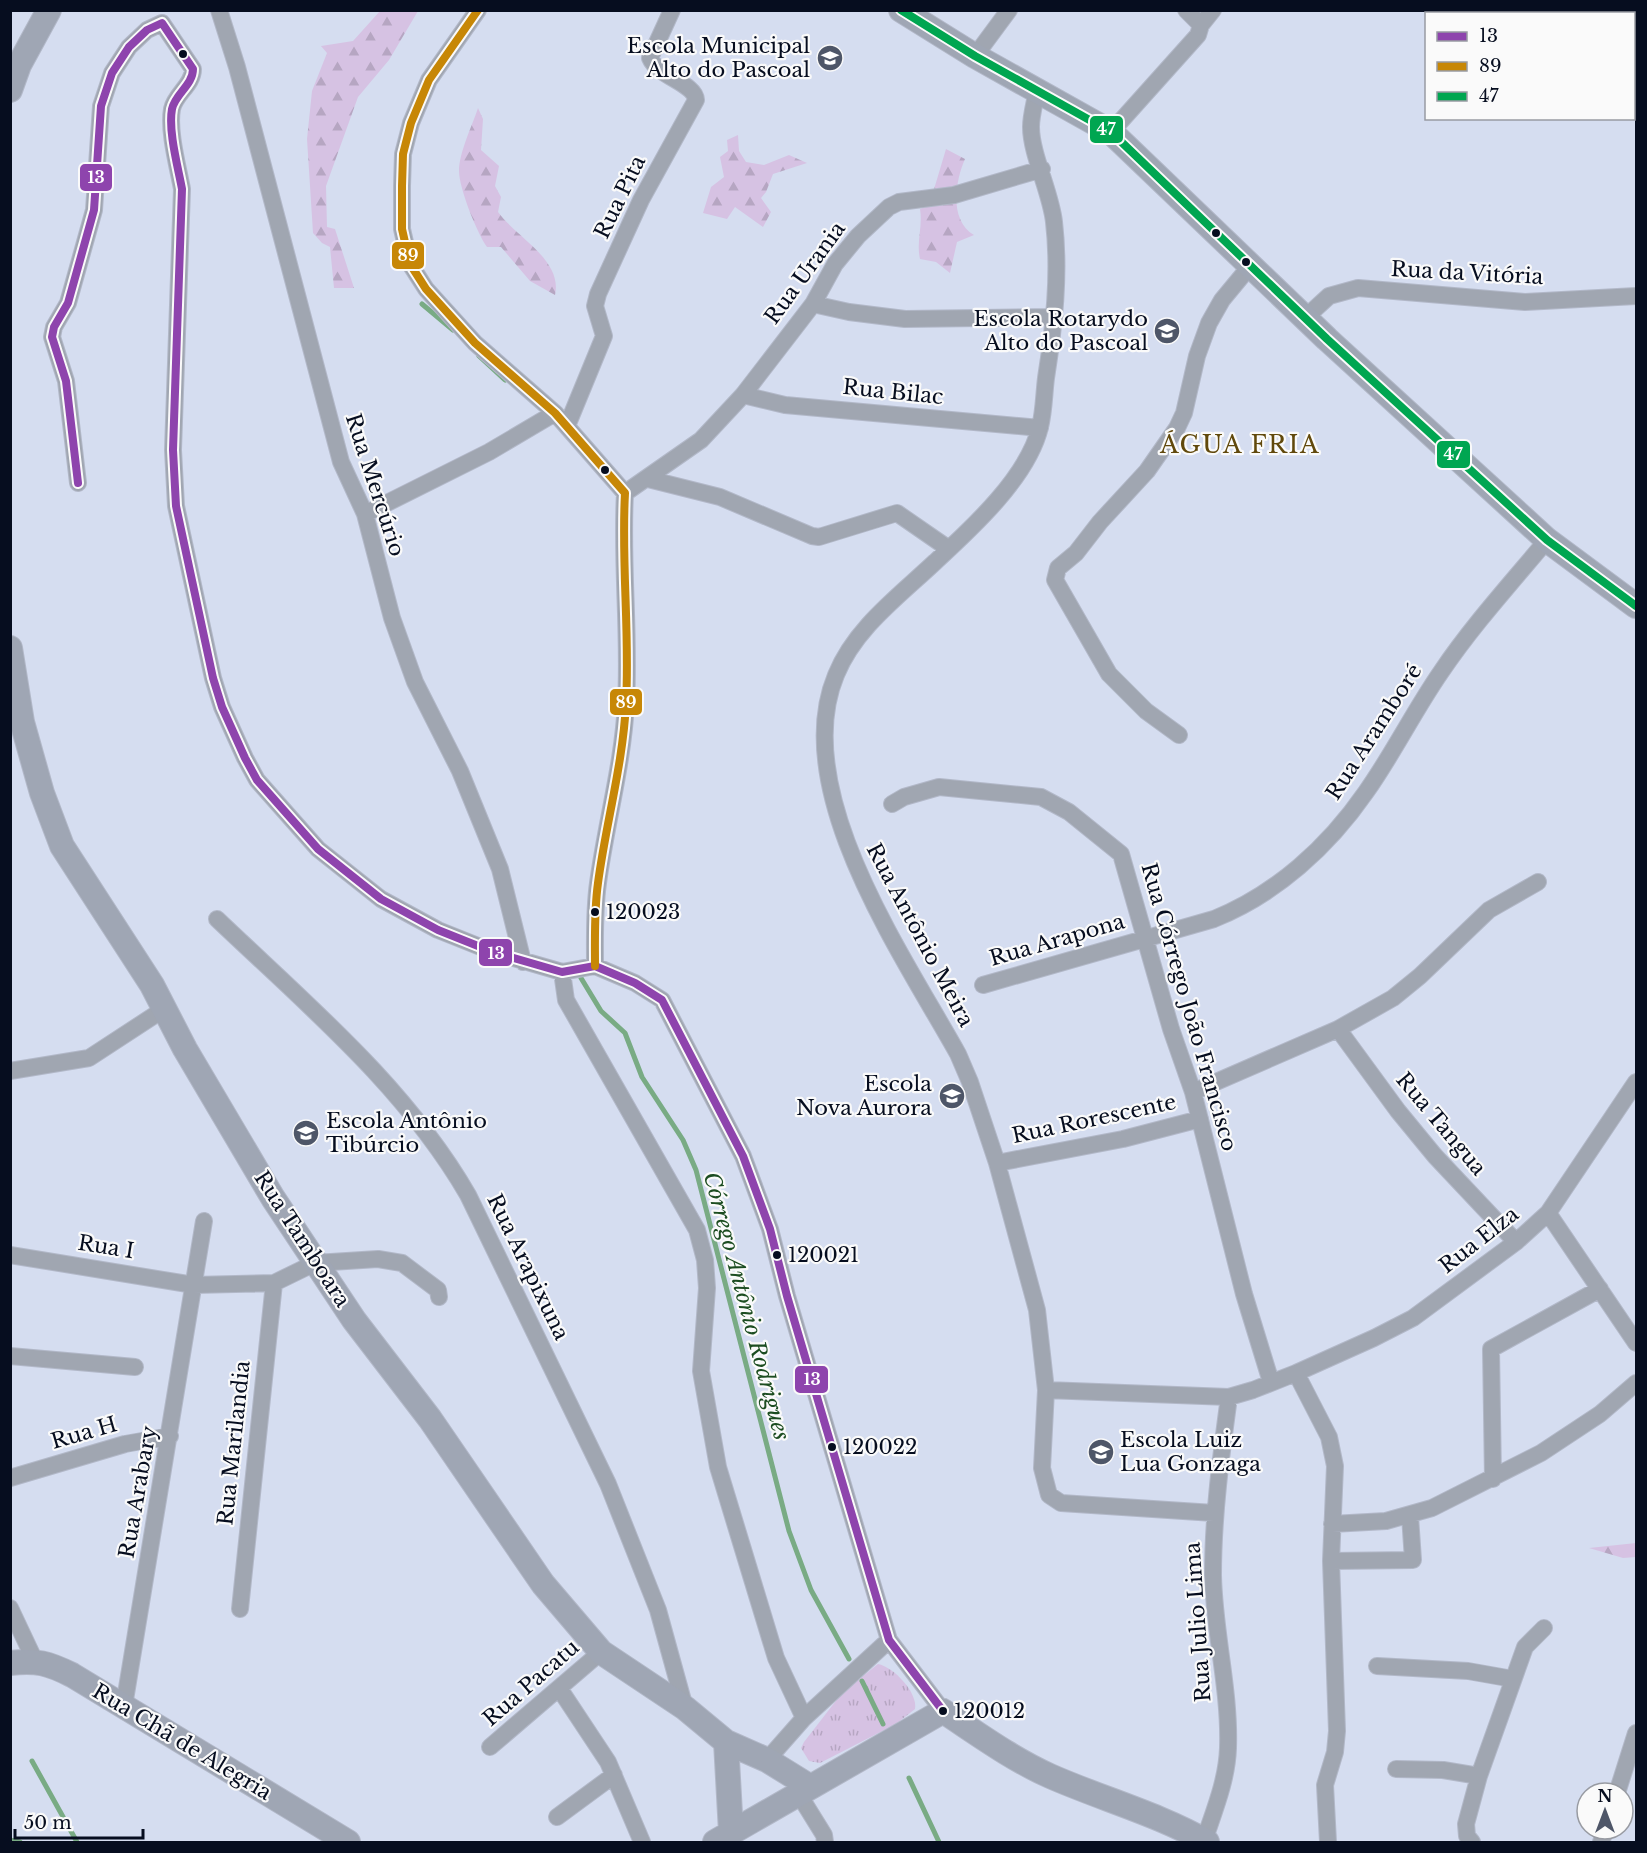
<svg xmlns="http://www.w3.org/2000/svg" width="1647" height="1853" font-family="'Libre Baskerville',serif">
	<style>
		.forest { fill: url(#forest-firs) }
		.park { fill: url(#park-tufts) }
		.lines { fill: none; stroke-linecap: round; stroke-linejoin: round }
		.stream { stroke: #79ab84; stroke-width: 5 }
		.street-casing { stroke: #b2b8c8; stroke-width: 18 }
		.secondary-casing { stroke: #b2b8c8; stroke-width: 26 }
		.street { stroke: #a0a6b1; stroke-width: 16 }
		.secondary { stroke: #9fa6b4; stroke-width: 24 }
		.bus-1-casing { stroke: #fafafa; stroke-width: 12 }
		.bus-2-casing { stroke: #fafafa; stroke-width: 12 }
		.bus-3-casing { stroke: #fafafa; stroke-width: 12 }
		.bus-1 { stroke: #8e44ad; stroke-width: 8 }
		.bus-2 { stroke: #c78706; stroke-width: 8 }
		.bus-3 { stroke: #00a651; stroke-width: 8 }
		.bus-dot { fill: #060d1f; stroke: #fafafa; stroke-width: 2 }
		.labels { text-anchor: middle; stroke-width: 4.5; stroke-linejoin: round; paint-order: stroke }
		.bus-label { font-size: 20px; fill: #060d1f; stroke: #fafafa; text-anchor: start }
		.poi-label { font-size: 21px; fill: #060d1f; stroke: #fafafa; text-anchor: end }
		.street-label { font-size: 21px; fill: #060d1f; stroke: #fafafa }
		.water-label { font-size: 22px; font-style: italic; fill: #1c4d21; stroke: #fafafa }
		.quarter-label { font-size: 24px; letter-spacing: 1.5px; fill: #61490c; stroke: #fafafa }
		.line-badge { stroke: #fafafa; stroke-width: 2 }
		.badge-label { font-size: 16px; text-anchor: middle; font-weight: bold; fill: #fff }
	</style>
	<defs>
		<pattern id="forest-firs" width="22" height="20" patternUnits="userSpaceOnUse" patternTransform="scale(1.5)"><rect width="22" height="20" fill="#d6c2e3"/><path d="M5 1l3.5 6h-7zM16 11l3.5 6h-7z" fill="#b6a6c2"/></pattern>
		<pattern id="park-tufts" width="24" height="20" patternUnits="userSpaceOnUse" patternTransform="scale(1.5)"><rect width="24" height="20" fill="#d6c2e3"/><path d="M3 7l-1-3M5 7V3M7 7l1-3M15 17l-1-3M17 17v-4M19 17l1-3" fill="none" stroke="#b6a6c2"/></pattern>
	</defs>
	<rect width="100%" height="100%" fill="#d5ddf0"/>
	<path class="forest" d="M380,11H418L389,60L358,97L326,186L327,227L335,229L354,288H334L330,247L322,243L313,233L307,139L312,91L327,53L321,46L353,41Z
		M478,108L483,119L481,150L499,166L495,186L501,197L498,212C516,237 563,260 555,295L530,281L501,247H487C477,233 459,188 459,171C459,153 472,126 478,108Z
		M738,135L739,151L746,162L764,165L789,155L807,163L773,174L766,192L761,198L771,212L763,227L735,207L727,219L703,213L711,187L724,177L720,157L728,151L727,140Z
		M946,149L965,159C955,182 949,220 974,235L957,242L950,273L936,262L920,259C916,241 923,227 920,209L929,206Z
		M1636,1543V1557L1623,1558L1589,1548Z"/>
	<path class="park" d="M878,1664C894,1667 918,1693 915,1709L896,1724L820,1763L809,1761L801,1748L804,1742L842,1693Z"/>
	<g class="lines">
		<path class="stream" d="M422,304L453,330
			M479,356L505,380
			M581,978L601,1011L625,1033L642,1077L683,1140L696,1170L789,1531L811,1590L849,1659
			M862,1681L883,1724
			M32,1761L77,1842
			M909,1778L939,1842
			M10,1840L20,1842"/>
		<defs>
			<path id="street" d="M219,10L237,67L341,462L365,514L392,618L415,682L460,771L500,869L523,962
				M478,10L429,80L411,123L403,154L402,186V229L410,264L426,289L475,343L555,413L625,493C621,563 630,633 626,703C623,764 606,823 598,883C594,911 595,938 595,966
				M1186,10L1201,25
				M975,56L1009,10
				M1037,90C1035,102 1031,115 1031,127C1031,154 1051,193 1054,222C1060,274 1054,327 1046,378C1044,394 1044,411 1040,427C1028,477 972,528 935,562C899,596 855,628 836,675C788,790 903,955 958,1054L970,1082L997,1163L1037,1310L1046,1390L1042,1468L1049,1495L1061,1503L1214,1513
				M1111,132L1198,35L1201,25L1213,10
				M813,304L849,312L905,319L1055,317
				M1305,318L1329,296L1358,288L1525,302L1636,296
				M743,395L785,405L1040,428
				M567,426L604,336L595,306L598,294L641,200L696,100C695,83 658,77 650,58L672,10
				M648,479L720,497L812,536L819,537L897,513L949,549
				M78,483L66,381L52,337L54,327L68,303L94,210L101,106L112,73L129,47L147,30L162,23L193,69C193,85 175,94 172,109C168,131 178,167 182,189L173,450L176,506L213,678L222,707L245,758L257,780L318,849L381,899L438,930L493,952L562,972L595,966L635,983L662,1000L743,1156L770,1229L787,1296L889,1640L943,1711
				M625,493L701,440L743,395L813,304L835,264L858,236L889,207L899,202L954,195L1042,169
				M365,514L489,452L555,413
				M1179,735L1146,711L1109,674L1055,580L1058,568L1076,553L1100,522L1147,471L1177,428L1184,413L1197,356L1209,323L1222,300L1251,265
				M892,804L904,797L939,787L1041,797L1069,812L1121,854L1171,1029L1193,1092L1244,1294L1271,1382
				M217,919C306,1004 405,1086 468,1195L608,1484L658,1610L685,1708
				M562,972L566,1000L697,1230L705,1260L707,1288L701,1371L718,1467L776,1658L804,1718
				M983,985L1214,919C1276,894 1328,847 1366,792C1393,754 1414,711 1441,672C1472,626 1511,583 1547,540
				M1338,1029L1398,1111L1435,1156L1516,1242
				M10,1071L89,1058L164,1009
				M1193,1092L1338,1029L1393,998L1420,976L1489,910L1538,882
				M997,1163L1123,1139L1200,1119
				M1548,1213L1636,1343
				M10,1255L194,1285L274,1283L315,1263L378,1259L402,1263L438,1290L439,1297
				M10,1356L135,1367
				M1296,1373L1329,1437L1335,1466L1331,1561L1337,1731L1335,1752L1325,1785L1328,1842
				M1046,1390L1229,1397L1253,1390L1296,1373L1374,1338L1413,1318L1516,1242L1548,1213L1636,1082
				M10,1478L125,1444L170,1436
				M1493,1479L1491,1349L1600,1289
				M1332,1524L1386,1521L1432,1508L1541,1453L1600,1414L1636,1383
				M1331,1561L1413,1560L1410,1516
				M10,1608L35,1661
				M240,1609L274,1283
				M1377,1666L1468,1671L1513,1679
				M559,1688L608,1762L642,1842
				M124,1706L204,1221
				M490,1747L601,1652
				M767,1760L804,1718L889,1640
				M1396,1769L1443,1770L1479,1776
				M798,1793L824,1835L825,1842
				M1617,1793L1636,1733
				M557,1817L614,1775
				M1204,1841C1214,1811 1227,1780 1228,1748C1230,1689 1214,1633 1213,1575C1213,1515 1221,1456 1229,1397
				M1472,1842L1467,1836L1466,1824L1479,1776L1525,1647L1544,1628
				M1601,1842L1606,1829"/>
			<path id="secondary" d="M901,10L975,56L1111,132L1327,339L1547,540L1636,606
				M10,90L19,65L49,10
				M10,648L22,722L42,793L62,846L152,985L185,1049L273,1198L354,1320L430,1419L543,1584L601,1652L685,1708L726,1742L767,1760L809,1786
				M10,1663C37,1660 48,1663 72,1675L348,1842
				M726,1742L731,1832
				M715,1842L943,1711C978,1734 1012,1759 1050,1776C1102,1799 1158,1814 1207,1842"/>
		</defs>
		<use href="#street" class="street-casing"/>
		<use href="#secondary" class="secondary-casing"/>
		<use href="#street" class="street"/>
		<use href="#secondary" class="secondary"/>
		<defs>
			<path id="bus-1" d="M78,483L66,381L52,337L54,327L68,303L94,210L101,106L112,73L129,47L147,30L162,23L193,69C193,85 175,94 172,109C168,131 178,167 182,189L173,450L176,506L213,678L222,707L245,758L257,780L318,849L381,899L438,930L493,952L562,972L595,966L635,983L662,1000L743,1156L770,1229L787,1296L889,1640L943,1711"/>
			<path id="bus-2" d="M478,10L429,80L411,123L403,154L402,186V229L410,264L426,289L475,343L555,413L625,493C621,563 630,633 626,703C623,764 606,823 598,883C594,911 595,938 595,966"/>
			<path id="bus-3" d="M901,10L975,56L1111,132L1327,339L1547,540L1636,606"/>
		</defs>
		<use href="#bus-1" class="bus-1-casing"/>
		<use href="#bus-2" class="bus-2-casing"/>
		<use href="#bus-3" class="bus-3-casing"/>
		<use href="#bus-1" class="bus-1"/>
		<use href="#bus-2" class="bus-2"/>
		<use href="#bus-3" class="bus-3"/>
	</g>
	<defs>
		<symbol id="school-disc" viewBox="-11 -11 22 22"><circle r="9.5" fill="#4e5668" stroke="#fafafa"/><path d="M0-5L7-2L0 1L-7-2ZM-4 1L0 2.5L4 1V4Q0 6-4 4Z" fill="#fff"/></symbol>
	</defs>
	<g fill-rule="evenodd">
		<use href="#school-disc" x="815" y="43" width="30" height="30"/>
		<use href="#school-disc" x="1152" y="316" width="30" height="30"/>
		<use href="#school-disc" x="937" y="1081" width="30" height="30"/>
		<use href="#school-disc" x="291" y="1118" width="30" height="30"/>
		<use href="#school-disc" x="1086" y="1437" width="30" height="30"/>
	</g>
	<g class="bus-dot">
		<circle cx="183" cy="54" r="5"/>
		<circle cx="1216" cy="233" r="5"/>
		<circle cx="1246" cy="262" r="5"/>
		<circle cx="605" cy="470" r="5"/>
		<circle cx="595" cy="912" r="5"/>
		<circle cx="777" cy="1255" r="5"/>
		<circle cx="832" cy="1447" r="5"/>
		<circle cx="943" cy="1711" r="5"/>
	</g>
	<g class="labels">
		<g class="bus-label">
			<text x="606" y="919">120023</text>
			<text x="788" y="1262">120021</text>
			<text x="843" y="1454">120022</text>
			<text x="954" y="1718">120012</text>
		</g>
		<g class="poi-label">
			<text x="810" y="53">Escola Municipal<tspan x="810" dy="24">Alto do Pascoal</tspan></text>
			<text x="1148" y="326">Escola Rotarydo<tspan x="1148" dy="24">Alto do Pascoal</tspan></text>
			<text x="932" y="1091">Escola<tspan x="932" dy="24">Nova Aurora</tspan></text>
			<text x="326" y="1128" text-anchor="start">Escola Antônio<tspan x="326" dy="24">Tibúrcio</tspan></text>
			<text x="1120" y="1447" text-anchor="start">Escola Luiz<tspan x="1120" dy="24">Lua Gonzaga</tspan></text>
		</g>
		<g class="street-label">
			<text transform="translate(620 197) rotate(-64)" y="7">Rua Pita</text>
			<text transform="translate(805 273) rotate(-54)" y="7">Rua Urania</text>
			<text transform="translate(1467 273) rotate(3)" y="7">Rua da Vitória</text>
			<text transform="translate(893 392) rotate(6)" y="7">Rua Bilac</text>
			<text transform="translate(375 485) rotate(72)" y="7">Rua Mercúrio</text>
			<text transform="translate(1374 732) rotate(-57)" y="7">Rua Aramboré</text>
			<text transform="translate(920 935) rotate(62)" y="7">Rua Antônio Meira</text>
			<text transform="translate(1057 940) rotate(-16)" y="7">Rua Arapona</text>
			<text transform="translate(1189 1007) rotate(74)" y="7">Rua Córrego João Francisco</text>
			<text transform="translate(1094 1119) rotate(-12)" y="7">Rua Rorescente</text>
			<text transform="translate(1441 1124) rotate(50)" y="7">Rua Tangua</text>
			<text transform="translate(302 1239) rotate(57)" y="7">Rua Tamboara</text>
			<text transform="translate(1479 1240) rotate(-38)" y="7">Rua Elza</text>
			<text transform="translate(106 1247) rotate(9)" y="7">Rua I</text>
			<text transform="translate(528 1267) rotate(64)" y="7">Rua Arapixuna</text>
			<text transform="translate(84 1433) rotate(-16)" y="7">Rua H</text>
			<text transform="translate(234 1443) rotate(-84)" y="7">Rua Marilandia</text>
			<text transform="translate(138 1492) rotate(-80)" y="7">Rua Arabary</text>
			<text transform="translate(1198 1622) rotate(-94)" y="7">Rua Julio Lima</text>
			<text transform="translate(531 1683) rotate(-41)" y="7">Rua Pacatu</text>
			<text transform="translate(182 1742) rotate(31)" y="7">Rua Chã de Alegria</text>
		</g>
		<g class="water-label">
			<text transform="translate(747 1306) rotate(75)" y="8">Córrego Antônio Rodrigues</text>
		</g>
		<g class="quarter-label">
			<text x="1240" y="453">ÁGUA FRIA</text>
		</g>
	</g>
	<g class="line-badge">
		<rect x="1089" y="115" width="35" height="29" rx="6" fill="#00a651"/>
		<rect x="79" y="163" width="34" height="29" rx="6" fill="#8e44ad"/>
		<rect x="391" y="241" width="34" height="29" rx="6" fill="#c78706"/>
		<rect x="1436" y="440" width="35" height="29" rx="6" fill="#00a651"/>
		<rect x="609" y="688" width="34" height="28" rx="6" fill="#c78706"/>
		<rect x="478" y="938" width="35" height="29" rx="6" fill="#8e44ad"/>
		<rect x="794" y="1365" width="35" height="29" rx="6" fill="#8e44ad"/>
	</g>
	<g class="badge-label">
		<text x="1106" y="135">47</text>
		<text x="96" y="183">13</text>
		<text x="408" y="261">89</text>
		<text x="1453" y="460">47</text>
		<text x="626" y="708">89</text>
		<text x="496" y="959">13</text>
		<text x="812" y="1385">13</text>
	</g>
	<rect width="1647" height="1853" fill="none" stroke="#060d1f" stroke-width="24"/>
	<rect x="1425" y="12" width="210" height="108" fill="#fafafa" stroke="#989ba2" stroke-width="1.5"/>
	<rect x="1437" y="32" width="30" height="9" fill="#8e44ad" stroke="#989ba2" stroke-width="1.5"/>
	<text x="1479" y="42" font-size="18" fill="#060d1f">13</text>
	<rect x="1437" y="62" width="30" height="9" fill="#c78706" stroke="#989ba2" stroke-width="1.5"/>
	<text x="1479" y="72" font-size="18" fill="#060d1f">89</text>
	<rect x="1437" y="92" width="30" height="9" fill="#00a651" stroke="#989ba2" stroke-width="1.5"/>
	<text x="1479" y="102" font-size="18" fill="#060d1f">47</text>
	<g transform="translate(1605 1811)"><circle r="28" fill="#fafafa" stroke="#989ba2" stroke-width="1.5"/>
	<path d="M0-4.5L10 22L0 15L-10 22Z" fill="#4e5668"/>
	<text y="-9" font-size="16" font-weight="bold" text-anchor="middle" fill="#060d1f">N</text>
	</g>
	<path d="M15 1829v9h128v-9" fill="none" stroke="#060d1f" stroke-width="3"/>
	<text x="24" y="1829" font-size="18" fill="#060d1f" stroke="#fafafa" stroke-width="4.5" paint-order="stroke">50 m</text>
</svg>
